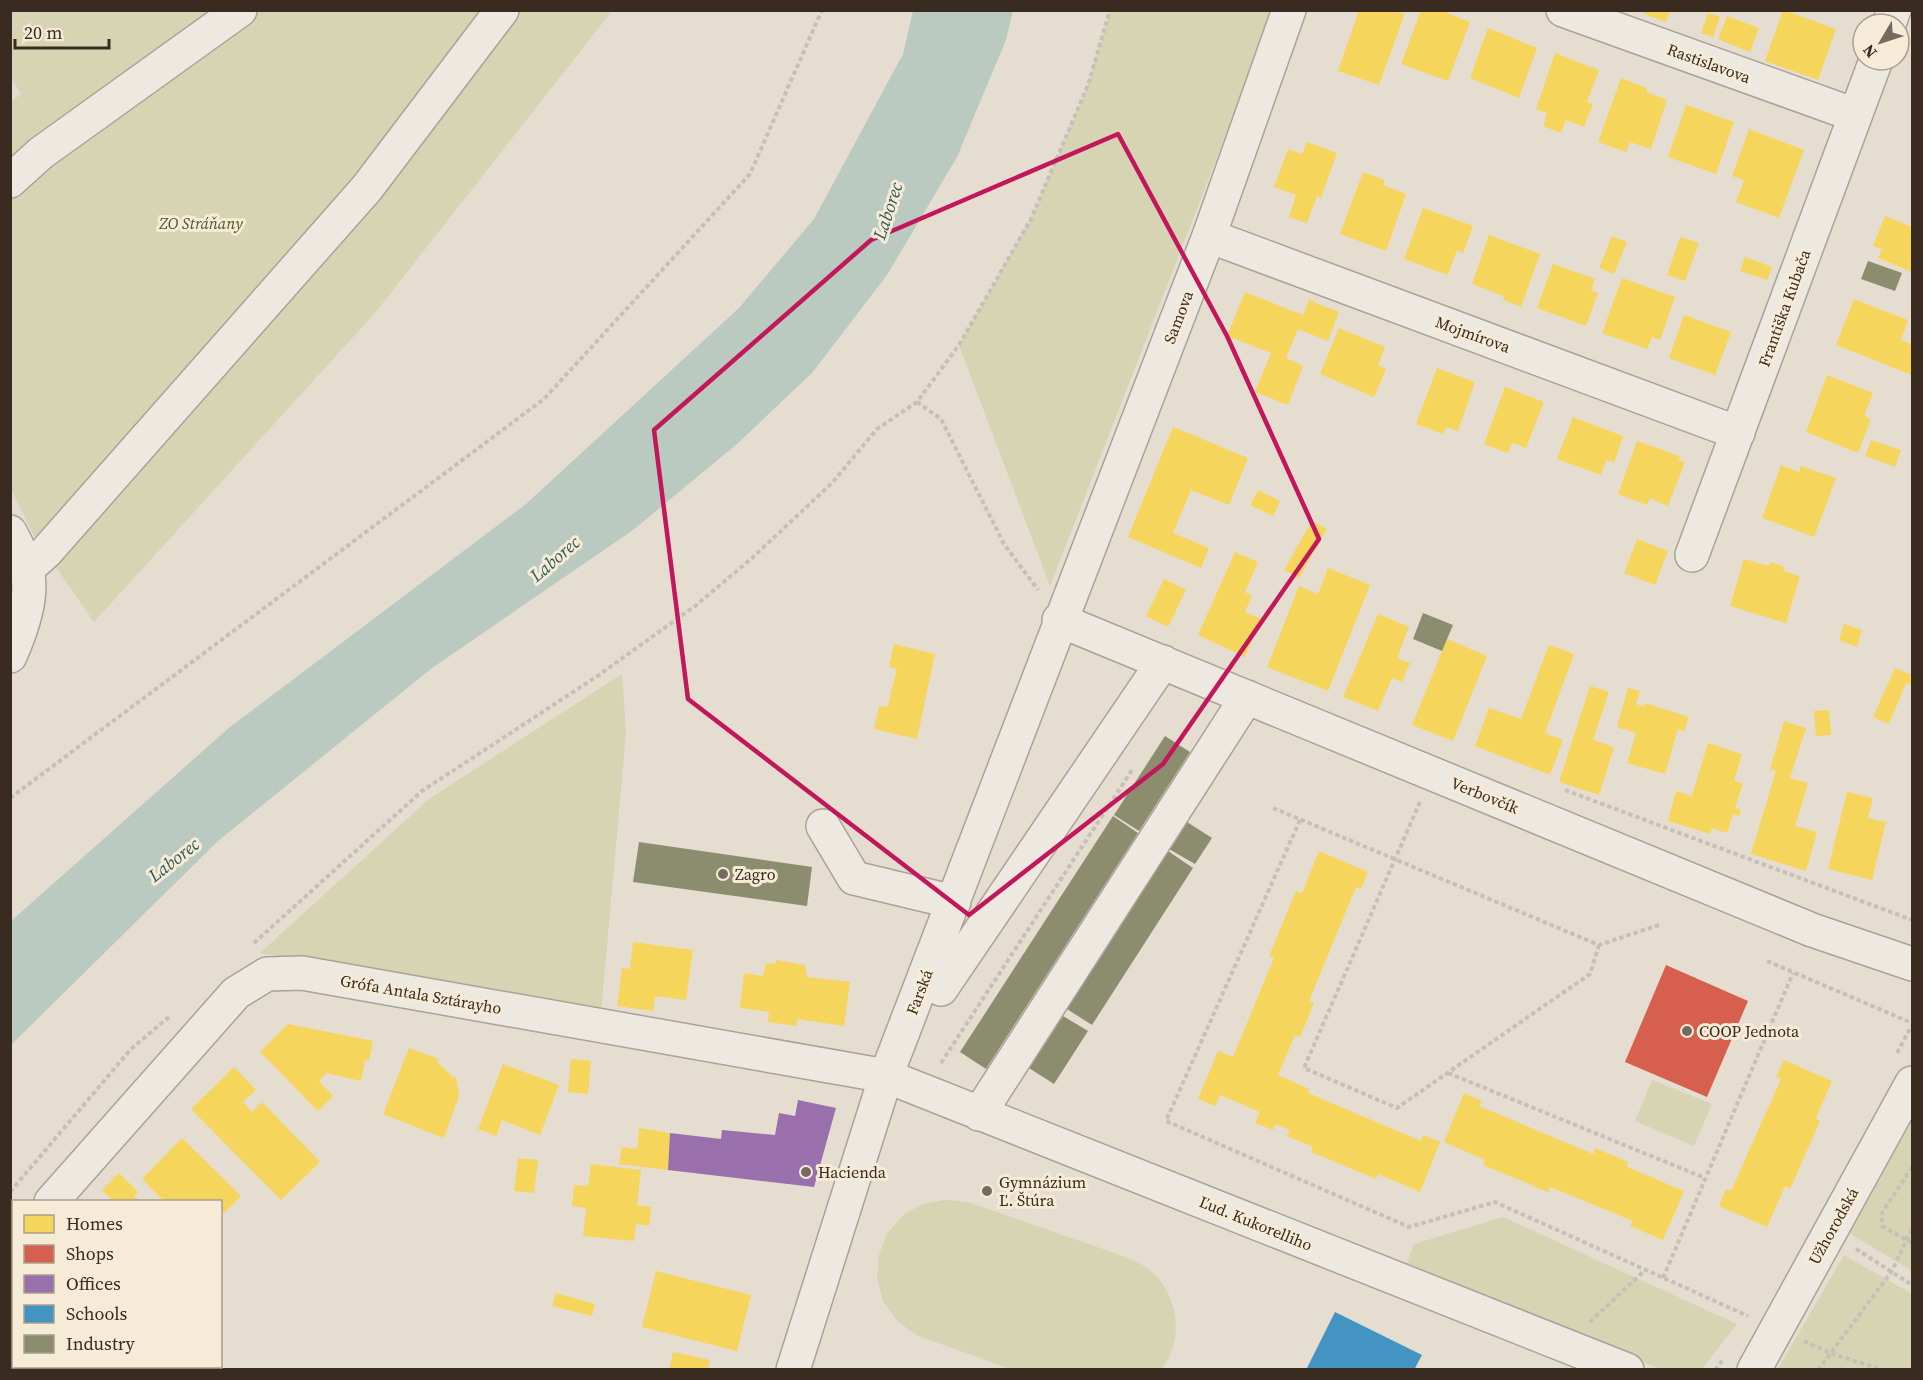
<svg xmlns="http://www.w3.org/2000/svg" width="1923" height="1380" font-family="'Source Serif 4',serif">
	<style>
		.green { fill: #d6d4b2 }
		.water { fill: #bacac0 }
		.homes { fill: #f6d55c }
		.shops { fill: #d6604d }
		.offices { fill: #9970ab }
		.schools { fill: #4393c3 }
		.industry { fill: #8c8c6e }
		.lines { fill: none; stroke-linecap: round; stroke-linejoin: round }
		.minor-casing { stroke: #aaa298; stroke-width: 36 }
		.path { stroke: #c6c0b8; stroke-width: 4; stroke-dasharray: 4.5 3; stroke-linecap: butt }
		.minor { stroke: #ede9e1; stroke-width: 33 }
		.marked { fill: none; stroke: #c2185b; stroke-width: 4.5; stroke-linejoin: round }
		.poi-dot { fill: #76695e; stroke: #f5ebd6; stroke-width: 2 }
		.labels { text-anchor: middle; stroke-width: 6; stroke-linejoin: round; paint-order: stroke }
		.street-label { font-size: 16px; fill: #3a2b20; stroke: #f5ebd6 }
		.park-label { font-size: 16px; font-style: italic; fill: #4c5627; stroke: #f5ebd6 }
		.poi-label { font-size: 16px; fill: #3a2b20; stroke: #f5ebd6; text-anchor: start }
		.water-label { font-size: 18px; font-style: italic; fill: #2f5954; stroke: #f5ebd6 }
	</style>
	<rect width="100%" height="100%" fill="#e5ddd0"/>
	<path class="green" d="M10,11H612L375,313L94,622L33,534L11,489L10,102L21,94L11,78Z
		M1110,11H1274L1050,586L959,345L1031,219L1088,85Z
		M622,674L626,733L601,1013L260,953L429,799Z
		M1652,1080L1712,1104L1694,1146L1635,1121Z
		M1912,1107V1271L1844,1230Z
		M945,1200L968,1202L1126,1257C1133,1260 1141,1264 1147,1268C1178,1290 1186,1341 1161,1369H1010L916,1335L897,1321L883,1301L877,1278L879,1255L887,1234L902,1216L922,1204Z
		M1503,1217L1737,1324L1702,1369H1660L1407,1263L1414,1244Z
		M1844,1255L1912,1294V1369H1778Z
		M11,1297L14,1300V1366H87L91,1369H11Z"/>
	<path class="water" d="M913,11H1013L1006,40L957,157L887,275L812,373L737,444L633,530L432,668L218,841L11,1045V921L230,727L526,504L739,308L814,219L903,54Z"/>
	<path class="homes" d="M1359,10L1405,13L1379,85L1338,71Z
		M1421,10H1440L1470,22L1448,81L1401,64Z
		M1636,10H1670L1666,22Z
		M1783,10L1836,29L1818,80L1765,61Z
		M1708,13L1720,17L1713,37L1701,33Z
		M1727,16L1759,28L1750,52L1718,39Z
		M1488,28L1537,48L1519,98L1470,78Z
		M1555,53L1599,70L1587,102L1593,104L1584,127L1566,120L1561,133L1543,126L1547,113L1536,109Z
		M1621,78L1647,88L1646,92L1667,100L1651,149L1630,142L1626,152L1598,142Z
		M1686,105L1734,122L1716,174L1668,157Z
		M1749,129L1804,150L1779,218L1736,202L1744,180L1732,176Z
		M1307,142L1337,153L1321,198L1317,196L1307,223L1289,217L1296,195L1274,187L1288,149L1302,154Z
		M1363,172L1385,180L1383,185L1406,194L1386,251L1340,234Z
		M1423,208L1473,226L1463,253L1457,250L1448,275L1404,259Z
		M1885,216L1912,227V272L1878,258L1882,249L1873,246Z
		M1489,235L1540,254L1521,307L1503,300L1504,296L1472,284Z
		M1612,236L1627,242L1614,274L1599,268Z
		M1680,237L1699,243L1685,281L1667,275Z
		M1745,257L1772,267L1767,280L1740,271Z
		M1553,264L1595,279L1591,290L1598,293L1586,326L1537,308Z
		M1622,278L1675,297L1660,340L1652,337L1647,349L1602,333Z
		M1245,292L1303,315L1309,300L1339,312L1328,341L1298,329L1286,358L1303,366L1288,405L1255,392L1271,353L1227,336Z
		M1854,299L1908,320L1901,340L1912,344V375L1836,345Z
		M1684,315L1731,332L1715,375L1669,358Z
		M1339,328L1385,347L1378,365L1386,369L1374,397L1320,374Z
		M1437,368L1475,382L1458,431L1446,427L1443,434L1416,424Z
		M1827,375L1873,393L1864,416L1871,419L1858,453L1806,432Z
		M1505,387L1544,402L1526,448L1512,443L1508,453L1484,444Z
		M1573,417L1623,436L1614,463L1606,460L1601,475L1557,459Z
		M1173,427L1248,458L1229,505L1191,490L1173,533L1209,548L1201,568L1128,537Z
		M1871,440L1901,450L1895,467L1865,456Z
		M1637,441L1680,456L1678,460L1685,462L1668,506L1650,498L1647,505L1618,494Z
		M1781,465L1799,472L1801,466L1836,478L1814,537L1762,518Z
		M1258,490L1280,501L1273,516L1250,505Z
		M1312,521L1327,529L1299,578L1284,570Z
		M1637,539L1668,551L1655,585L1624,573Z
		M1235,552L1258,562L1245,592L1252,596L1245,612L1261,619L1245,657L1198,635Z
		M1744,559L1769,566L1770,562L1785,567L1783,571L1800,576L1786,623L1730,606Z
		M1328,568L1370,585L1328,691L1267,667L1299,586L1318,594Z
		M1164,579L1186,590L1168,627L1146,616Z
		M1378,614L1409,627L1397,658L1410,663L1402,682L1392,678L1378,711L1343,697Z
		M1844,624L1862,630L1857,647L1839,640Z
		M1447,639L1487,656L1453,741L1412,725Z
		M894,644L935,654L917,739L874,729L879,706L888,707L892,688L897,669L889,667Z
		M1549,645L1574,654L1545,733L1563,740L1550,775L1475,746L1489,708L1521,719Z
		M1895,668L1912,675V685L1906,683L1889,724L1873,717Z
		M1590,686L1609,692L1593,740L1614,747L1599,795L1559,782Z
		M1628,688L1640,691L1636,704L1644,707L1645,703L1689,717L1684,732L1678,729L1665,774L1627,763L1636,733L1617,727Z
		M1829,710L1831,735L1816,736L1814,711Z
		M1784,721L1806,728L1790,778L1808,783L1795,826L1817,832L1806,871L1751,854L1776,771L1770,769Z
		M1708,743L1742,754L1734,781L1743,783L1735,808L1741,810L1739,816L1733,814L1727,833L1712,828L1710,834L1668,821L1676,791L1692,796Z
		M1847,792L1873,798L1868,818L1886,822L1872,880L1828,869Z
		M1319,851L1368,872L1361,889L1356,887L1309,1001L1314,1003L1300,1037L1295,1035L1278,1075L1309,1089L1308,1093L1421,1141L1423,1135L1440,1142L1420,1192L1378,1174L1376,1179L1311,1152L1313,1147L1287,1136L1290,1130L1275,1124L1273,1130L1255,1123L1260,1112L1220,1095L1215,1106L1198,1099L1218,1051L1233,1057L1274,958L1269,956L1296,891L1302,893Z
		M633,942L693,950L686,1000L655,996L653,1011L617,1006L622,968L630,969Z
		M776,960L805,965L807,977L850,982L844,1026L797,1019V1026L768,1022L769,1012L740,1008L744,973L763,976L766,963L775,964Z
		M288,1024L373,1041L369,1061L365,1060L361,1081L326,1073L319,1081L333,1096L318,1111L260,1052Z
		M409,1048L439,1059L437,1062L453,1077H456L459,1096L444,1138L383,1114Z
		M571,1059L591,1061L588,1094L568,1092Z
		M1784,1060L1832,1081L1816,1118L1820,1121L1794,1180L1790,1189L1785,1186L1767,1227L1719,1206L1726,1189L1731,1191L1781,1079L1776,1077Z
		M503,1064L559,1085L540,1135L502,1120L496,1136L478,1129Z
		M234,1067L256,1090L243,1102L252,1112L262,1102L320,1162L281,1200L191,1109Z
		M1464,1093L1482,1101L1479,1106L1593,1154L1595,1148L1628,1162L1627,1167L1684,1191L1663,1240L1630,1226L1633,1221L1550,1187L1548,1192L1483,1165L1485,1160L1444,1142Z
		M639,1128L670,1133L668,1170L619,1164L622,1147L637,1149Z
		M182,1138L241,1196L220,1217V1202H165L142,1179Z
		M518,1158L538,1160L534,1193L514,1191Z
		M591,1164L641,1170L637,1205L651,1207L649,1226L636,1224L634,1241L583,1236L586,1208L572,1206L574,1185L588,1186Z
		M119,1173L138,1192L134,1196L140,1202H114L102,1190Z
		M656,1271L751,1295L737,1351L642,1327Z
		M556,1293L595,1304L592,1316L552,1306Z
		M673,1352L710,1360L708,1370H669Z
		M109,1366H145L143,1370H112Z"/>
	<path class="shops" d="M1666,965L1748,1001L1707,1097L1625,1062Z"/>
	<path class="offices" d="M798,1100L836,1108L814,1187L668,1170L670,1133L721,1139L722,1130L775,1135L779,1113L795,1116Z"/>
	<path class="schools" d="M1335,1312L1422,1355L1414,1370H1306Z"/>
	<path class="industry" d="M1868,261L1902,273L1895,291L1861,279Z
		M1423,613L1453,625L1442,651L1413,639Z
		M1165,736L1190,752L1139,831L1114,815Z
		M1113,816L1138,833L986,1069L960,1052Z
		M1187,822L1212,838L1195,864L1169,849Z
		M639,842L812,867L807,906L633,882Z
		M1168,851L1193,868L1092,1025L1067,1009Z
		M1063,1016L1088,1031L1054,1084L1029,1068Z"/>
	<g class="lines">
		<defs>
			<path id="minor" d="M1563,10L1855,115
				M1889,24L1894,10
				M10,181L41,153L240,10
				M1209,236L1738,433
				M10,532C16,543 22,555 26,567C35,594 21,631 10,656
				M1692,555L1876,60
				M27,569L46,552L367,188L502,10
				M1059,620L1812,930L1912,964
				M823,826L854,878L954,902
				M941,989L1163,662
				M979,1114L1247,697
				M51,1202L236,993L267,974L302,973L886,1076L1627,1370
				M10,1247L14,1243
				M793,1370L886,1076L1209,236L1289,10
				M1754,1370L1912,1083"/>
		</defs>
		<use href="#minor" class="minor-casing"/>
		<path class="path" d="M917,402L941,419L1004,544L1038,590
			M1565,790L1912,920
			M10,798L544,399L750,174L822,10
			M1420,802L1304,1068L1397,1108L1590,974L1599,945
			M1273,808L1599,945L1662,924
			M1300,820L1166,1121L1409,1227L1495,1202L1748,1316
			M254,943L422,791L599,675L695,606L751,559L832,483L877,429L917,402L959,345L1031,219L1088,85L1110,10
			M1767,961L1912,1023
			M1897,1053L1912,1025
			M941,1063L1132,770
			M1448,1073L1705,1178
			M1912,1167L1882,1213V1226L1912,1243
			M10,1192L131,1049L169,1017
			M1856,1249L1912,1285
			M1663,1278L1793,973
			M1590,1322L1645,1270
			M1804,1341L1830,1353L1883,1370
			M1715,1370L1722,1361
			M1818,1370L1892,1271L1912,1228"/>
		<use href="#minor" class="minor"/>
	</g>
	<path class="marked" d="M1118,134L1227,336L1319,539L1163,764L969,915L688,699L654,430L871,240Z"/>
	<g class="poi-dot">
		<circle cx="723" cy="874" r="6"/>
		<circle cx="1687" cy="1031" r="6"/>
		<circle cx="806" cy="1172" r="6"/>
		<circle cx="987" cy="1191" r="6"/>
	</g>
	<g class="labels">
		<g class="street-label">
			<text transform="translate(1709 63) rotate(20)" y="6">Rastislavova</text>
			<text transform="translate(1784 308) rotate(-70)" y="6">Františka Kubača</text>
			<text transform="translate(1178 317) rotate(-69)" y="6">Samova</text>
			<text transform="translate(1473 334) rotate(20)" y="6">Mojmírova</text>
			<text transform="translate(1485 795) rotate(22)" y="6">Verbovčík</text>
			<text transform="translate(919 992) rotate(-69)" y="6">Farská</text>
			<text transform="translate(421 994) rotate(10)" y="6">Grófa Antala Sztárayho</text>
			<text transform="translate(1256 1223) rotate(22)" y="6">Ľud. Kukorelliho</text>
			<text transform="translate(1833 1226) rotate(-61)" y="6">Užhorodská</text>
		</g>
		<g class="park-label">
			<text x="201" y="229">ZO Stráňany</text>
		</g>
		<g class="poi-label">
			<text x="735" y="880">Zagro</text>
			<text x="1699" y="1037">COOP Jednota</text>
			<text x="818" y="1178">Hacienda</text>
			<text x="999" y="1188">Gymnázium<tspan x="999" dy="18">Ľ. Štúra</tspan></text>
		</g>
		<g class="water-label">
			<text transform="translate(888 211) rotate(-72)" y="6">Laborec</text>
			<text transform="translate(555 559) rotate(-41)" y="6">Laborec</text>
			<text transform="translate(174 860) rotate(-38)" y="6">Laborec</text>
		</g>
	</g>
	<rect width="1923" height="1380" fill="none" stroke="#3a2b20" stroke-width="24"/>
	<rect x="12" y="1200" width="210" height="168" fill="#f5ebd6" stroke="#aa9e8d" stroke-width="1.5"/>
	<rect x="24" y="1215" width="30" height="18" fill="#f6d55c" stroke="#aa9e8d" stroke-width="1.5"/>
	<text x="66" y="1230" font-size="18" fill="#3a2b20">Homes</text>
	<rect x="24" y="1245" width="30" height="18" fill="#d6604d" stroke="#aa9e8d" stroke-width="1.5"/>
	<text x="66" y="1260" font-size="18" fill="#3a2b20">Shops</text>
	<rect x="24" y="1275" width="30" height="18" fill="#9970ab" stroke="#aa9e8d" stroke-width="1.5"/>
	<text x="66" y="1290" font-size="18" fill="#3a2b20">Offices</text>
	<rect x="24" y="1305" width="30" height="18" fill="#4393c3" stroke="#aa9e8d" stroke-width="1.5"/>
	<text x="66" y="1320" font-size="18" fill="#3a2b20">Schools</text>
	<rect x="24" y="1335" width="30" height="18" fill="#8c8c6e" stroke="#aa9e8d" stroke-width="1.5"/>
	<text x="66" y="1350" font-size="18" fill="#3a2b20">Industry</text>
	<g transform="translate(1881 42) rotate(231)"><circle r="28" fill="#f5ebd6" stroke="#aa9e8d" stroke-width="1.5"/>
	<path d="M0-4.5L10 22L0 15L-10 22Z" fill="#76695e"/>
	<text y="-9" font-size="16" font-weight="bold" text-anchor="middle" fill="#3a2b20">N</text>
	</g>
	<path d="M15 39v9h94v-9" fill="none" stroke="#3a2b20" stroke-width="3"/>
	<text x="24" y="39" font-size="18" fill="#3a2b20" stroke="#f5ebd6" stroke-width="4.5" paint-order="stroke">20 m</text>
</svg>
